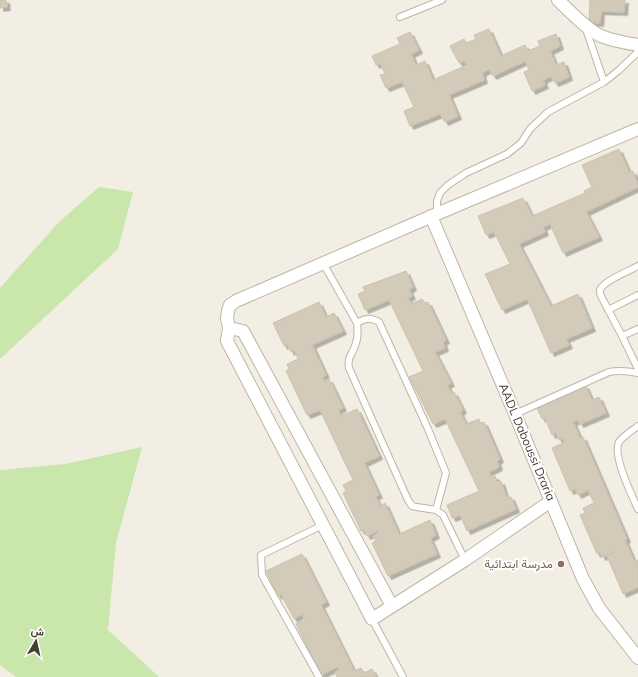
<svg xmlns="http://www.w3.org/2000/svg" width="638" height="677" font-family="Mulish,Vazirmatn,sans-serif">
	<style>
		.green { fill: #c9e7ab }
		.building { fill: #d3cab9; stroke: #cec2ac; filter: url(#shadow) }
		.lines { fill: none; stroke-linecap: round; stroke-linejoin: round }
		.lane-casing { stroke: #bdb6a6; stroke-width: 8 }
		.street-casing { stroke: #bdb6a6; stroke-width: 14 }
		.lane { stroke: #fff; stroke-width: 6 }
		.street { stroke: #fff; stroke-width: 12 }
		.education-dot { fill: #8d6e63; stroke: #fff; stroke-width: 1.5 }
		.labels { text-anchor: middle; stroke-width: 4; stroke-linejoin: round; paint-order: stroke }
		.street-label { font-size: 12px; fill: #433e33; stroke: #fff }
		.education-label { font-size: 12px; fill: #785e54; stroke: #fff; text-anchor: end }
	</style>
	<defs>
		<filter id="shadow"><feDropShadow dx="3.5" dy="3.5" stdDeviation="0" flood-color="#0004"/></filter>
	</defs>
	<rect width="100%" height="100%" fill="#f2eee3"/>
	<path class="green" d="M99,187L133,192L118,249L0,359V288L59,222Z
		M142,447L116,543L108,630L159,677H16L0,665V470L65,464Z"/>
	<path class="building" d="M0,0H6L7,7L0,8Z
		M590,0H625L624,12L601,11L600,23L589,22Z
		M489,29L501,56L525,45L528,51L540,46L538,41L556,34L560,46L550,51L556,65L564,62L569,77L555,83L551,76L543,80L545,85L532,91L524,72L529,70L525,61L493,76L489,69L482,73L484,80L449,95L458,116L445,122L440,114L410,126L404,111L414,107L402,82L386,88L380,75L385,74L380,63L376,65L372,56L400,44L397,38L410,32L419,50L411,54L416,65L425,61L433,80L467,65L464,61L459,63L450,46L464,39L466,43L476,39L474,35Z
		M619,149L629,172L633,171L638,185V187L586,212L599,237L563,253L550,224L543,227L545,232L519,244L551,306L578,294L592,328L566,339L569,345L551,353L527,299L502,310L485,274L510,264L494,232L486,235L478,216L523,198L532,216L585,193L584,191L592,187L582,165Z
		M406,271L413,287L409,290L412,296L408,298L411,304L422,299L425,303L428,302L446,340L443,342L445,348L435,352L451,383L447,385L451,393L454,392L463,410L460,412L466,424L479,419L480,423L484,422L500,459L497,461L499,467L489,472L491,476H495L497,482L501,481L506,497H511L516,509L467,531L460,515L452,518L447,505L479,491L445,419L433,424L409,377L423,371L389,300L365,310L358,294L365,291L363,287Z
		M319,302L326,317L334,313L343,331L312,345L326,375L322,377L324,381L329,379L343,408L338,410L341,416L357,409L379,456L364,463L379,495L375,496L380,506L385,503L399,534L430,520L436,535L430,538L437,554L388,576L372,543L376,541L373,536L378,533L377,531L367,536L364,530L361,531L343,493L346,491L343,485L353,480L320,410L307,415L286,371L289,369L287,364L298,359L294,350L291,352L287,344L284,346L273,323Z
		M585,385L592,400L599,397L606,413L580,424L578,420L573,422L580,438L583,437L627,539L625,540L634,561L638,560V587L623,594L607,556L615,553V552L602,557L600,552L597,554L580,515L585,513L583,508L594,503L588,490L578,495L575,489L570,491L552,448L565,442L563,438L559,440L556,433L552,435L545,418L542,419L536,406Z
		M302,554L326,602L321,605L354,671L361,668L364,673L372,669L376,677H337L335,672L339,670L337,667L321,675L296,624L305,620L302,614L294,619L281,594L278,596L266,571Z"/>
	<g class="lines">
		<defs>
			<path id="lane" d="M400,17L442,0
				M586,29L604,82
				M439,213L437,209V201L440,193L448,185L466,173L507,154L521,143L530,129L548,112L604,82L618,71L638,52
				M323,263L357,323C358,331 358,339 355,346C352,355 347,357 349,368L408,500L412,506L417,507L436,510L443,515L465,560
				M638,266C629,271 603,281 600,290C600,292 600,294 601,296L622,336L638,369
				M608,310L638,295
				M357,323C366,318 370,317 379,322L428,429L446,473L436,510
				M622,336L638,329
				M515,414L609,372C620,370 628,371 638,373
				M638,426C633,430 623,436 619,442C612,455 632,496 638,509
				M372,619L403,677
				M319,677L262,575L261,555L323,525"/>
			<path id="street" d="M558,0C570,11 586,29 601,36C613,41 626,43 638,45
				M431,216L515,414L583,579L599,608L638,658
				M229,328L243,331L392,606
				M551,501L465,560L372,619L227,341L229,328L227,318L228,311L230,305L236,301L439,213L638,129"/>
		</defs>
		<use href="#lane" class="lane-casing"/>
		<use href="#street" class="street-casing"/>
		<use href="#lane" class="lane"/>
		<use href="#street" class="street"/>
	</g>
	<circle class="education-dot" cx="561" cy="564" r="4"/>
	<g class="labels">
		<g class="street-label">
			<text transform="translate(527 442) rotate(67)" y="4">AADL Daboussi Draria</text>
		</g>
		<g class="education-label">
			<text x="553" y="568">مدرسة ابتدائية</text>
		</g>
	</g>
	<g transform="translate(36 641) rotate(9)" stroke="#ffffff" stroke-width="3" paint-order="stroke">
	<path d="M0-3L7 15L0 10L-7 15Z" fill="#433e33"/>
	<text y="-6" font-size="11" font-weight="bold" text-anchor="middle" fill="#433e33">ش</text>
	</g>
</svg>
